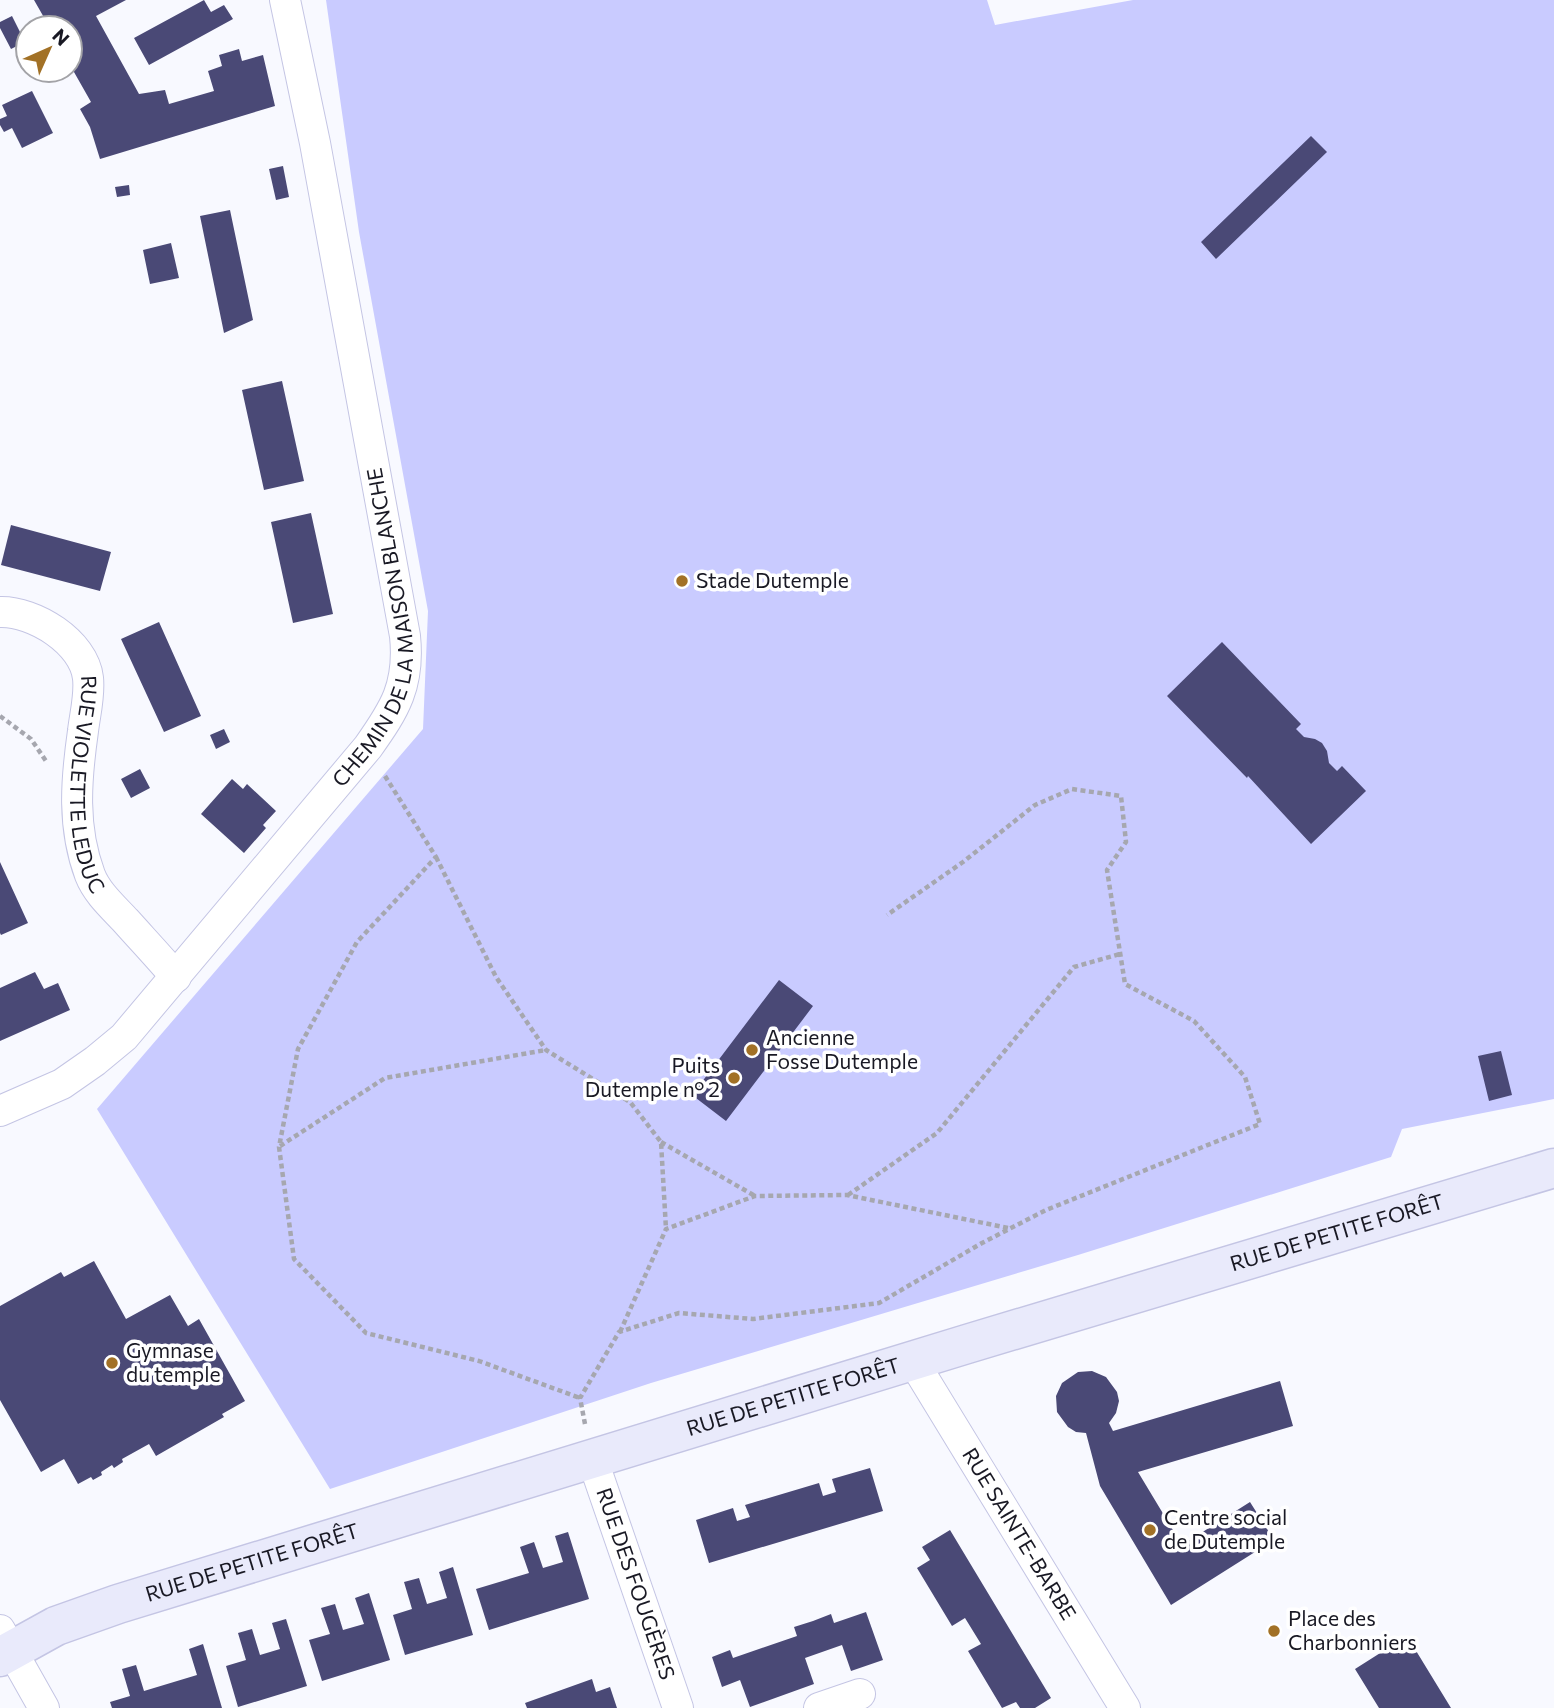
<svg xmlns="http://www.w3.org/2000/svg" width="1554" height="1708" font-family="Commissioner,sans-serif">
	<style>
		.green { fill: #c9cbff }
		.building { fill: #4a4976 }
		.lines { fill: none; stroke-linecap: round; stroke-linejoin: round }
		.street-casing { stroke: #c4c5e4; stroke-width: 32 }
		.secondary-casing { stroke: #c4c5e4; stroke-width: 41 }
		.path { stroke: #a6a7af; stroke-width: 4.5; stroke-dasharray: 5 3.5; stroke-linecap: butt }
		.street { stroke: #fff; stroke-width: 30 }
		.secondary { stroke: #e9eafb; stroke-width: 38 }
		.poi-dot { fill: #a27126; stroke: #fff; stroke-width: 2.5 }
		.labels { text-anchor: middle; stroke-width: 7; stroke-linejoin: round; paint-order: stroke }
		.poi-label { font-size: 21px; fill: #191924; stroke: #fff; text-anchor: start }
		.street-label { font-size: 21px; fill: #191924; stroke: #fff }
	</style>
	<rect width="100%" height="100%" fill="#f8f9ff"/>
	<path class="green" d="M326,0H987L995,25L1133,0H1554V1099L1402,1129L1391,1157L1078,1255L651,1383L330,1489L97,1109L423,729L428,611L359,232Z"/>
	<path class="building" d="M34,0H126L96,16L139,94L165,90L169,104L214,91L208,71L222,66L219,55L239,49L242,61L263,55L275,106L100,159L90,127L80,109L91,102L70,65V28H50Z
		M204,0L211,12L224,5L233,19L149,65L134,38Z
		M12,16L25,42L11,49L0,28V22Z
		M32,91L53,133L22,148L12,128L4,132L0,125V119L7,116L2,105Z
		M1311,136L1327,152L1216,259L1201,242Z
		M283,166L289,197L276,200L269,169Z
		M129,185L130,195L117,197L115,187Z
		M230,210L253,320L224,333L200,216Z
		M171,243L179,278L150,284L143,250Z
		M282,381L304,481L264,490L242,390Z
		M311,513L333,614L293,623L271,522Z
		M11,525L111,552L100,591L1,565Z
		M159,622L201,716L164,732L121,639Z
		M1222,642L1301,724L1296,729L1304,737L1315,739L1322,743L1327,751L1329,763L1337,771L1342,766L1366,791L1311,844L1248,776L1247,778L1167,696Z
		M224,729L230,742L216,749L210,735Z
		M140,769L150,788L131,798L121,779Z
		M232,779L243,789L247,784L276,811L263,825L266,828L244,853L201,814Z
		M0,862L28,923L1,935L0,933Z
		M35,972L44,989L58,983L70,1010L0,1041V988Z
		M779,980L813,1006L726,1121L692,1095Z
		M1501,1051L1512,1095L1489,1101L1478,1056Z
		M94,1261L126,1319L170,1295L188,1326L199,1319L245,1401L222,1414L224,1417L156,1456L149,1444L122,1459L123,1462L114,1468L112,1465L101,1472L102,1475L93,1480L91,1477L78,1484L64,1459L41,1472L0,1400V1306L61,1272L64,1277Z
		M1092,1371L1106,1377L1117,1392L1119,1401L1116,1413L1109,1423L1113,1431L1280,1381L1293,1426L1138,1472L1182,1545L1250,1502L1274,1540L1171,1605L1100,1486L1086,1433L1076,1432L1068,1427L1057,1412L1056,1396L1062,1383L1078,1372Z
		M870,1468L883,1511L709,1563L696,1520L733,1508L737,1521L750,1517L745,1505L819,1483L823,1496L836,1492L832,1479Z
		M950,1530L1051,1698L1035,1708H1020L1016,1702L1002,1708L968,1651L981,1644L965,1618L952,1626L917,1568L930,1560L922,1547Z
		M568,1532L589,1599L489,1630L476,1589L529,1573L520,1547L534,1542L543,1568L563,1562L555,1536Z
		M453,1567L473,1635L405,1655L393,1615L412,1609L404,1582L419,1578L427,1604L447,1598L439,1572Z
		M369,1593L390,1660L322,1681L309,1640L330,1634L321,1608L335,1604L343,1630L364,1624L355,1598Z
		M866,1612L883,1660L851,1671L842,1645L805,1658L814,1684L750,1707L740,1680L722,1687L712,1657L730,1650L733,1658L797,1636L794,1627L813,1621L831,1614L834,1623Z
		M286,1619L307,1686L238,1707L226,1666L246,1660L238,1633L252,1629L260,1655L280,1649L272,1623Z
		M1407,1636L1451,1708H1379L1355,1669Z
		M203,1644L222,1708H112L110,1702L130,1696L122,1669L136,1665L144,1691L197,1675L189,1649Z
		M592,1679L596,1692L610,1687L617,1708H527L525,1703Z"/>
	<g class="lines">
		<defs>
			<g id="street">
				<path id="s1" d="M0,612C34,611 84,642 88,678C90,695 85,714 83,731C76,780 72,827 90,875C97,893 113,907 126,921C143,940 160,958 176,977"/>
				<path id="s2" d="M0,1111L62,1084L95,1061L124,1037L368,747C395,709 410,685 405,636L315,143L285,0"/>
				<path id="s3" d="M913,1361L1125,1708"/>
				<path id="s4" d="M592,1458L678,1708"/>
				<path d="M0,1630L44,1708"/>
				<path d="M819,1708L860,1694"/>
			</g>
			<g id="secondary">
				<path id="s5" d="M0,1657L56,1626L118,1604L967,1344L1554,1168"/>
			</g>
		</defs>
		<use href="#street" class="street-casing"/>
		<use href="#secondary" class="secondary-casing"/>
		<path class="path" d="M0,716L31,739L46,761
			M385,776L436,857L357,942L298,1049L279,1147L294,1259L366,1333L479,1361L580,1398
			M436,857L496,977L546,1050L630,1102L661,1142L666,1229
			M661,1142L755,1196
			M280,1146L385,1078L546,1050
			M848,1195L937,1133L1074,967L1120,954
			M620,1332L666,1229L755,1196L847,1195L1008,1228
			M585,1424L580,1398L619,1332L679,1313L753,1319L879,1303L982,1243L1046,1210L1260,1124L1245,1077L1194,1021L1125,984L1107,870L1126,842L1121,796L1072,789L1035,805L963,862L887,915"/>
		<use href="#street" class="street"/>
		<use href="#secondary" class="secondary"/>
	</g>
	<g class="poi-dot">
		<circle cx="682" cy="581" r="7"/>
		<circle cx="752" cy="1050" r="7"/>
		<circle cx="734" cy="1078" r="7"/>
		<circle cx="112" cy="1363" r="7"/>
		<circle cx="1150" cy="1530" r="7"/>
		<circle cx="1274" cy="1631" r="7"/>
	</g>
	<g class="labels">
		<g class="poi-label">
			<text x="696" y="588">Stade Dutemple</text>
			<text x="766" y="1045">Ancienne<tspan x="766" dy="24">Fosse Dutemple</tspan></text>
			<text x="720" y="1073" text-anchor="end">Puits<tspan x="720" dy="24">Dutemple n° 2</tspan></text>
			<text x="126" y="1358">Gymnase<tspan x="126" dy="24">du temple</tspan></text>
			<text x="1164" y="1525">Centre social<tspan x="1164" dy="24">de Dutemple</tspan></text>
			<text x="1288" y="1626">Place des<tspan x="1288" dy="24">Charbonniers</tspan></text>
		</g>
		<g class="street-label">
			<text dy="7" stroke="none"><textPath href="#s2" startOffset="646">CHEMIN DE LA MAISON BLANCHE</textPath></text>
			<text dy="7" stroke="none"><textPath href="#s1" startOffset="226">RUE VIOLETTE LEDUC</textPath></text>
			<text dy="7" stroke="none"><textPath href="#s5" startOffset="1404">RUE DE PETITE FORÊT</textPath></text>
			<text dy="7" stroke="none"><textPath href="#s5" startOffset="836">RUE DE PETITE FORÊT</textPath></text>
			<text dy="7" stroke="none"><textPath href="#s3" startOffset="203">RUE SAINTE-BARBE</textPath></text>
			<text dy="7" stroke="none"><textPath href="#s5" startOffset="270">RUE DE PETITE FORÊT</textPath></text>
			<text dy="7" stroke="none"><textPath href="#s4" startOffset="133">RUE DES FOUGÈRES</textPath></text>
		</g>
	</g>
	<g transform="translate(49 49) rotate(45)"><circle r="33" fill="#ffffff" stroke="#a3a3a7" stroke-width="2"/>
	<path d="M0-5L12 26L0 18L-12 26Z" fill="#a27126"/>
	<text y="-10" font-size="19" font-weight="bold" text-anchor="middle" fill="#191924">N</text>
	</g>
</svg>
